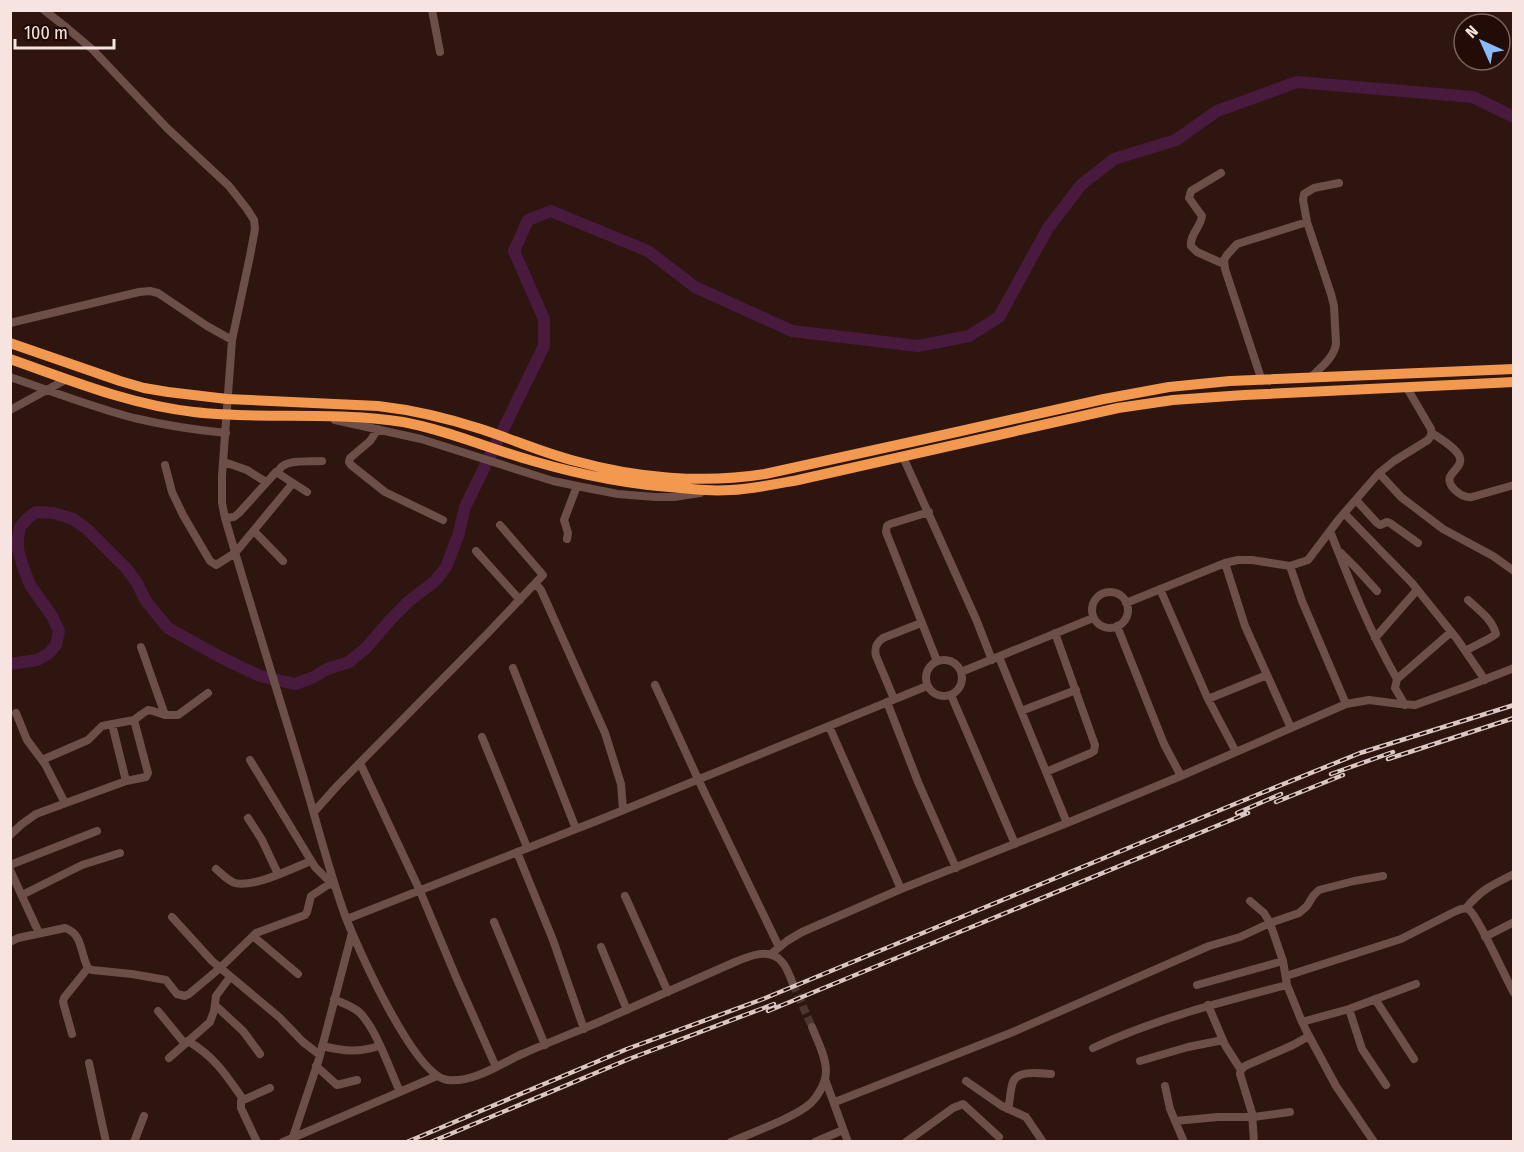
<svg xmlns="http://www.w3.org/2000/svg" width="1524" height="1152" font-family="'Fira Sans Condensed',sans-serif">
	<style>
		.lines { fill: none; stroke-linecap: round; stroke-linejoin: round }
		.river { stroke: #481a3e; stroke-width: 12 }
		.minor-tunnel { stroke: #4c342f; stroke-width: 8; stroke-dasharray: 8 4; stroke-linecap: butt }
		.minor { stroke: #6d4f49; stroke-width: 8 }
		.highway { stroke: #f3994f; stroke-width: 10 }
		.rail-casing { stroke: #dac6c2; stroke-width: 4.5 }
		.rail { stroke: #230b08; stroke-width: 2; stroke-dasharray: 7; stroke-linecap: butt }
	</style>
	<rect width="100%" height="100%" fill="#2e1510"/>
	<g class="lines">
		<path class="river" d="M10,664L37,660L48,654L56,645L59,631L52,616L30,585L22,564L18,549V537L20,527L27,519L36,512L54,513L73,519L87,529L126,568L137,583L146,601L168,628L222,658L260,676L295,684L314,677L327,669L349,662L366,648L392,618L409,601L435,581L446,567L458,536L465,507L544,346V319L514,251L528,220L551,211L648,251L695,287L792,331L918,346L969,336L999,317L1048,228L1081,185L1114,159L1176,140L1217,111L1297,82L1473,97L1514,117"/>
		<path class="minor-tunnel" d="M793,984L812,1027"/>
		<path class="minor" d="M44,10L67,28L93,50L167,128L229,186L247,209L254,220L255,229L250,256L232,340L222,476V503L225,518C250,604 277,690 303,776C317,823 329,872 346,918C358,949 415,1077 448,1080C473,1083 500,1064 522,1054C547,1043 573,1033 599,1022C644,1002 690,982 735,962C749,956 770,947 782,962C787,967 790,977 793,984
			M432,10L440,52
			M1221,173L1191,191L1189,198L1202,216C1201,227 1190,233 1191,246L1197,252L1224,264
			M10,323L139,292L150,291L158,293L207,326L232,340
			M10,377C51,391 92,407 134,418C164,425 195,430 226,433
			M1310,378C1320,368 1334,358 1336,344L1334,306L1331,294L1307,222L1303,200L1304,194L1314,188L1339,183
			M1262,381L1225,269L1224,260L1227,255L1237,244L1307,222
			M10,410L67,379
			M335,420L421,439L553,481L592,489L618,494L655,497H674L700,493
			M378,429L370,441L350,458L349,462L351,465L385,492L443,520
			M1432,433C1439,438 1458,449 1460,458C1463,471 1439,474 1455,490C1460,495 1465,498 1472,497L1514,485
			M903,457L976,619L992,660
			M224,462L247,470L266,482
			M165,465L172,492L183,515L210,561L216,565L235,553L293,483
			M278,473C281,458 309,462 322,461
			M1379,473L1401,497L1443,529L1493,556L1514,571
			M1356,500L1377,523L1380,525L1387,522L1390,523L1418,543
			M929,512L890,524L887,526L886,532L937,661
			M1344,513L1412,583L1457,639L1485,680
			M225,518L234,517L239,513L276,472L307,492
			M254,531L283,561
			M1330,531C1350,582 1370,632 1397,679
			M567,539L568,533L564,520L577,486
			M476,551L520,600
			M1341,553L1356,568L1377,591
			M1225,563L1245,626L1291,728
			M1290,566L1302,601L1346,704
			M536,584L541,590L605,733L621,784L623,810
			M1160,589L1208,699L1236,752
			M1092 610a18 18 0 1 1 36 0a18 18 0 1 1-36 0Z
			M1126,603L1225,563L1238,560H1252L1290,566L1308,560L1339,519L1379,473L1394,461L1428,440C1431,436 1432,434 1431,429L1407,388
			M1117,626L1164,744L1181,776
			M1375,638L1417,590
			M141,647L165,715
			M1465,651L1490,638L1496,634C1492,619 1479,610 1468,600
			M999,657L1067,823
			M926 678a18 18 0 1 1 36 0a18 18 0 1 1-36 0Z
			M513,668L576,829
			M961,672L1093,618
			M655,685L698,779L779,947
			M951,695L1015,844
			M894,699L876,656C874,648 876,643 883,638L921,623
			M1208,699L1267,675
			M887,702L918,782L956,868
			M1405,705L1395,688L1397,679L1451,632
			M1021,711L1076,690
			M16,713L27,740L45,764L65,803
			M112,724L126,781
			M829,726L901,889
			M482,737L527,847
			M42,760L88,740L102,726L134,720L142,714L148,710L153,711L165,715H178L208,693
			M250,760L315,867L334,886
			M360,763L420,891L456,977L496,1067
			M1046,772L1091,753L1094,751L1095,745L1055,633
			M314,812L338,785L487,634L543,575L500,525
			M248,818L262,840L278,874
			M10,835L22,824L36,814L126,781L146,777L148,773L134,720
			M517,852L553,940L584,1029
			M10,865L97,831
			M216,869C222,874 228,881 235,883C254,888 293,868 311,861
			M10,870L39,933
			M22,895L82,865L120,853
			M625,896L668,992
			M1250,901L1264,913L1270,923L1283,961L1287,985L1302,1022L1309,1036L1336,1086L1374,1142
			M1466,908C1482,889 1492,885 1514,874
			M172,917L212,961L279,1017L303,1042L320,1055
			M347,919L604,818L927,686
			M494,922L545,1045
			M253,936L298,974
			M1485,937L1514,922
			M10,942L18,938L65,928C83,934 80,953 88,968L92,970L132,974L166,980L177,994L185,996L189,994L220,968L256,933L305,915L307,912L311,896L331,883
			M601,947L627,1010
			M771,954L787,941L802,932L901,889L1067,823L1181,776L1346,704L1369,700L1400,704L1415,705L1468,686L1514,668
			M1286,976L1401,939L1454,912C1458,910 1463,907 1468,909C1476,912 1507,981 1514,993
			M1197,985L1283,961
			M334,999C342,1003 352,1006 359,1012C376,1028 390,1070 400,1092
			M1375,999L1414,1059
			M215,1005L243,1031L260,1054
			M1208,1005L1225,1045L1241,1070
			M1349,1009L1362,1049L1386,1085
			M158,1011L185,1044
			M1302,1022L1349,1009L1416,984
			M72,1034L63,1002L64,998L88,968
			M188,1041C215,1057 226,1075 243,1099
			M322,1046C344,1051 357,1053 379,1046
			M1093,1048C1155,1019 1221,1002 1287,985
			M169,1058L210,1022L214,1011L216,996L230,977
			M1140,1061L1188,1047L1223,1040
			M89,1063L106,1142
			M316,1066L337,1085L357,1080
			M825,1079L848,1142
			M966,1081L1002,1106L1026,1117L1043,1142
			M1165,1086L1170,1109L1184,1142
			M835,1102L1013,1032L1209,946L1240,937L1270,923L1299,913L1307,906L1313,896L1319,890L1354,881L1383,876
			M1008,1109C1010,1101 1010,1093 1012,1085C1015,1069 1040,1073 1051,1074
			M1175,1121L1218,1117H1253L1290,1112
			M293,1137L319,1059L352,933
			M134,1142L144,1116
			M257,1142L241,1108V1101L270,1088
			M283,1142L437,1076
			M731,1142C753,1132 794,1118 811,1103C819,1095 826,1082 826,1071C826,1056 817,1040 812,1027
			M815,1142L843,1130
			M906,1142L953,1108L963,1104L999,1137
			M1254,1142L1252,1113L1240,1074L1241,1070L1245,1066L1293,1045L1309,1036"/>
		<path class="highway" d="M10,343L120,381L144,388L168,392L227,399L378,406C413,410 447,418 481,429C512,439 543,453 575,461C636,478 703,484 765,474L952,433L1104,399L1169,387L1230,381L1514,369
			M10,359C70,380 130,405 194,412C263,420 334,411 403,422C447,430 490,449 533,461C581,475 631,485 681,488C697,490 714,491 731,490C753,489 776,484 798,480L1118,408L1173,400L1244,395L1514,382"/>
		<defs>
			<path id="rail" d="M1388,759L1514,718
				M1331,774L1393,752
				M1276,802L1343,775
				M1237,813L1281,794
				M768,1011L1248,813
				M407,1142L627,1049L763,999L1259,794L1360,753L1514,705
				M431,1142L629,1059L774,1004"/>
		</defs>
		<use href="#rail" class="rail-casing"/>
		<use href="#rail" class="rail"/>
	</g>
	<rect width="1524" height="1152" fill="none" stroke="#f7e4e0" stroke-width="24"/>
	<g transform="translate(1482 42) rotate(315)"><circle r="28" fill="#230b08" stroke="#78625e" stroke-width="1.5"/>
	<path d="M0-4.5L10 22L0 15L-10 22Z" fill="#88bafc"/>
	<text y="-9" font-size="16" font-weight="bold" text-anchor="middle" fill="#f7e4e0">N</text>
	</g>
	<path d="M15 39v9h99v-9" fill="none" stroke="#f7e4e0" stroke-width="3"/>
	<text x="24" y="39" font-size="18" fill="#f7e4e0" stroke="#230b08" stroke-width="4.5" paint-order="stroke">100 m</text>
</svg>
